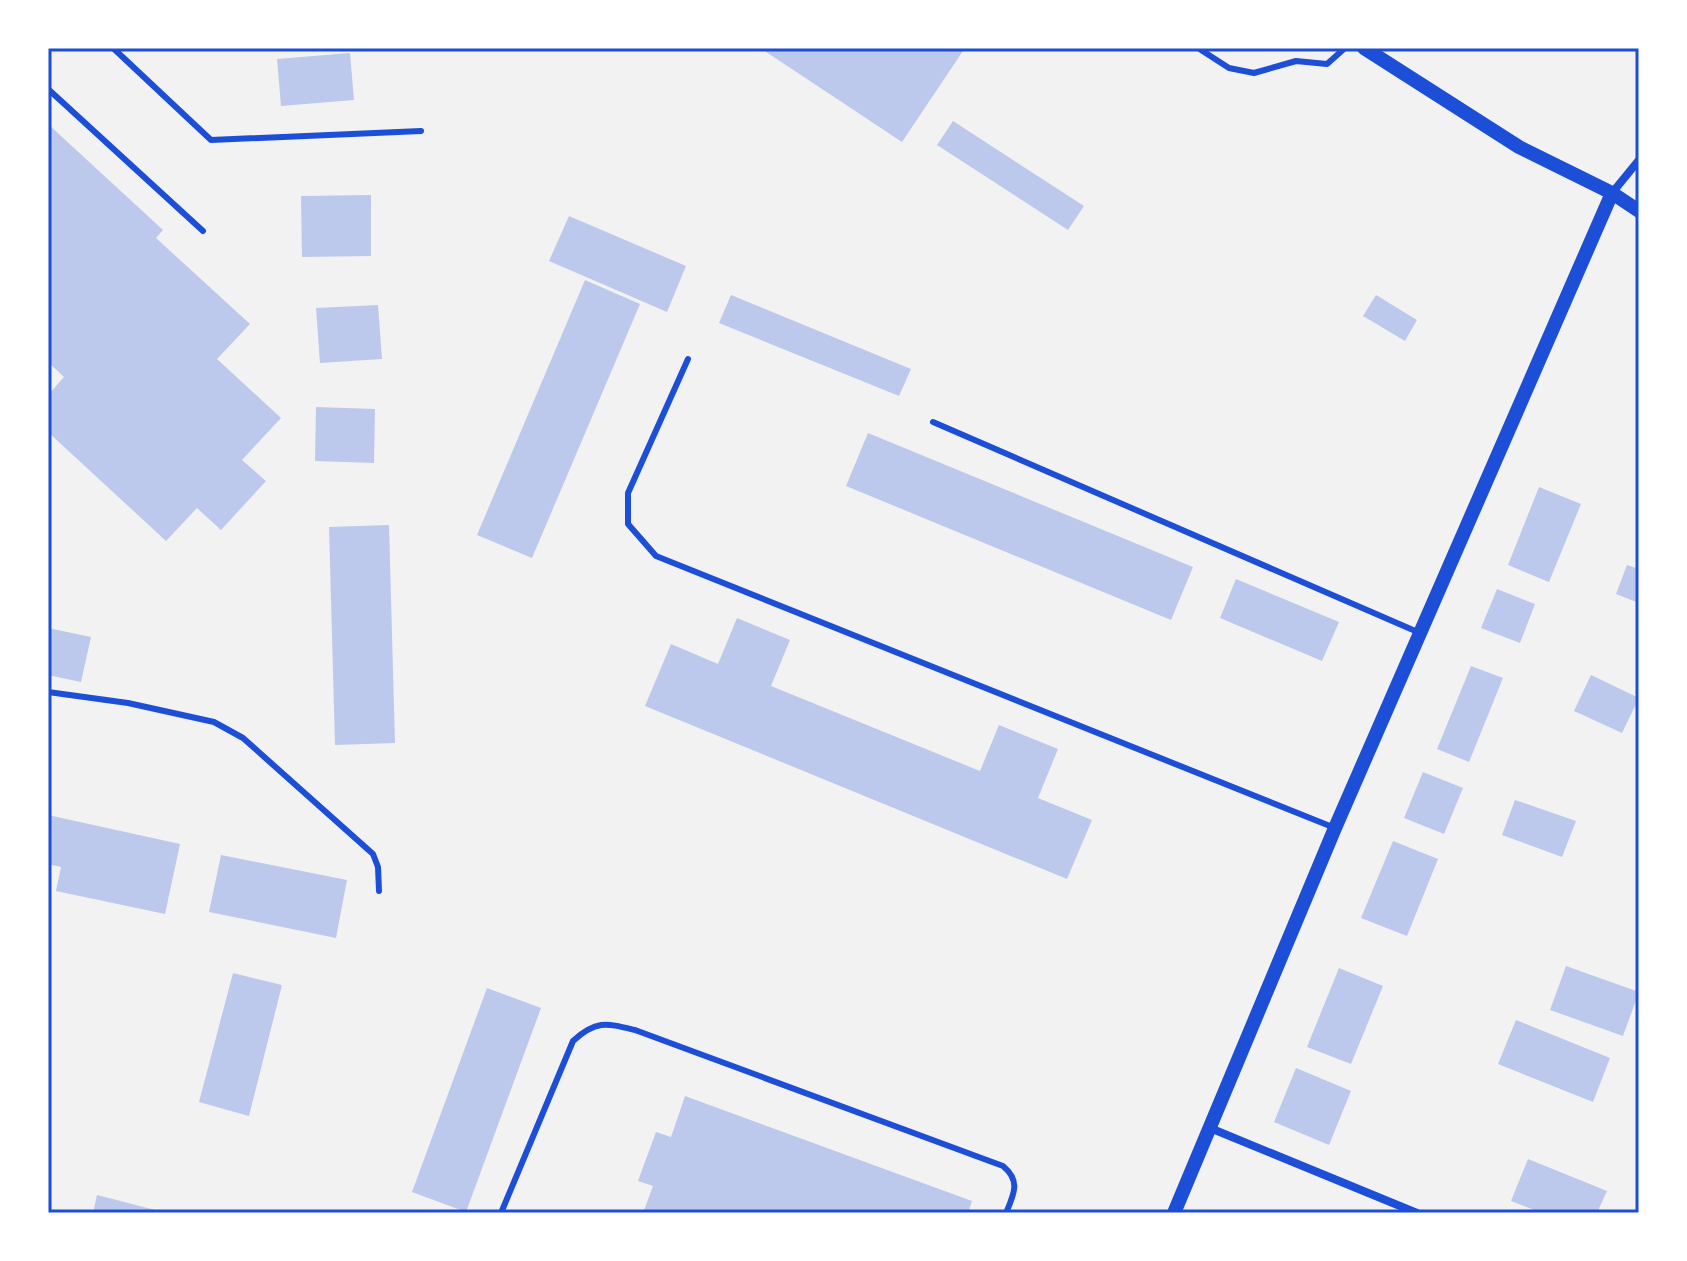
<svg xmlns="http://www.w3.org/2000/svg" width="1687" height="1261" font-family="'Open Sans',sans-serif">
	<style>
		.building { fill: #bdc9ec }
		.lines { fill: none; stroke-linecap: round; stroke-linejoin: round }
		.service { stroke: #1d4ed8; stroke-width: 6 }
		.minor { stroke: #1d4ed8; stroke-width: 8 }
		.tertiary { stroke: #1d4ed8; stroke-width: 14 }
		.neatline { fill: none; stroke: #1d4ed8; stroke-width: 3 }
	</style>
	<rect width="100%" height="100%" fill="#f2f2f2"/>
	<path class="building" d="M760,48H965L902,142Z
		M350,53L354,100L281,106L277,59Z
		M953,121L1084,206L1068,230L937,145Z
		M48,124L163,230L156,238L250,324L217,359L281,418L242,460L266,481L221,530L197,508L166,541L48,432V395L64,377L48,362Z
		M371,195V256L302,257L301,196Z
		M569,216L686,266L667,312L549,261Z
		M585,280L640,304L532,558L477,535Z
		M731,295L911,369L899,396L719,323Z
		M1376,295L1417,320L1405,341L1363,316Z
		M378,305L382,359L320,363L316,308Z
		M316,407L375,409L374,463L315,461Z
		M868,433L1193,567L1171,620L846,486Z
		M1539,487L1581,504L1549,582L1508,565Z
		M389,525L395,743L335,745L329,527Z
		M1627,565L1639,569V603L1616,594Z
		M1236,579L1339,622L1322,661L1220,618Z
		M1497,589L1535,604L1520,643L1481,628Z
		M737,618L790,640L771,686L980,771L999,725L1058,749L1038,798L1092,820L1067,879L645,706L671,644L718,664Z
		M48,628L91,637L81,682L48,675Z
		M1471,666L1503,678L1469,762L1437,749Z
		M1591,675L1639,698L1622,733L1574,711Z
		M1423,772L1463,788L1444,834L1404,818Z
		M1515,800L1576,821L1562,857L1502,835Z
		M48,815L180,844L165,914L56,891L61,867L48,864Z
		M1393,841L1438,859L1407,936L1361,918Z
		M221,855L347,880L336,938L209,912Z
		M1566,966L1639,992L1623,1036L1550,1010Z
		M1339,968L1383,986L1351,1064L1307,1047Z
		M233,973L282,985L249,1116L199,1102Z
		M487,988L541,1008L466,1212L412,1192Z
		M1516,1020L1610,1058L1593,1102L1498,1064Z
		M1296,1068L1351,1091L1329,1145L1274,1122Z
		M685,1096L972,1201L968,1213H643L653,1186L638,1181L656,1132L671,1137Z
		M1528,1159L1607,1191L1597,1213H1542L1511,1201Z
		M97,1195L163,1212V1213H93Z"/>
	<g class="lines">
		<path class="service" d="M113,48L211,140L421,131
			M1198,48L1229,68L1254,73L1296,61L1327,64L1345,48
			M48,89L203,231
			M688,359L628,493V524L656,556L1335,828
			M933,422L1420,633
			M48,692L128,703L214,722L243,738L373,854L378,867L379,891
			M501,1213L573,1041C596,1020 606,1023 635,1030L1003,1166C1021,1181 1014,1194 1006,1213"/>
		<path class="minor" d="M1612,193L1639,160
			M1210,1128L1417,1213"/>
		<path class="tertiary" d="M1364,48L1519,147L1612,193L1639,211
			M1174,1213L1335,828L1612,193"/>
	</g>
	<rect width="1687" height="1261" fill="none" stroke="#ffffff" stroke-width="100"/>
	<rect x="50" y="50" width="1587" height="1161" class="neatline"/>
</svg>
